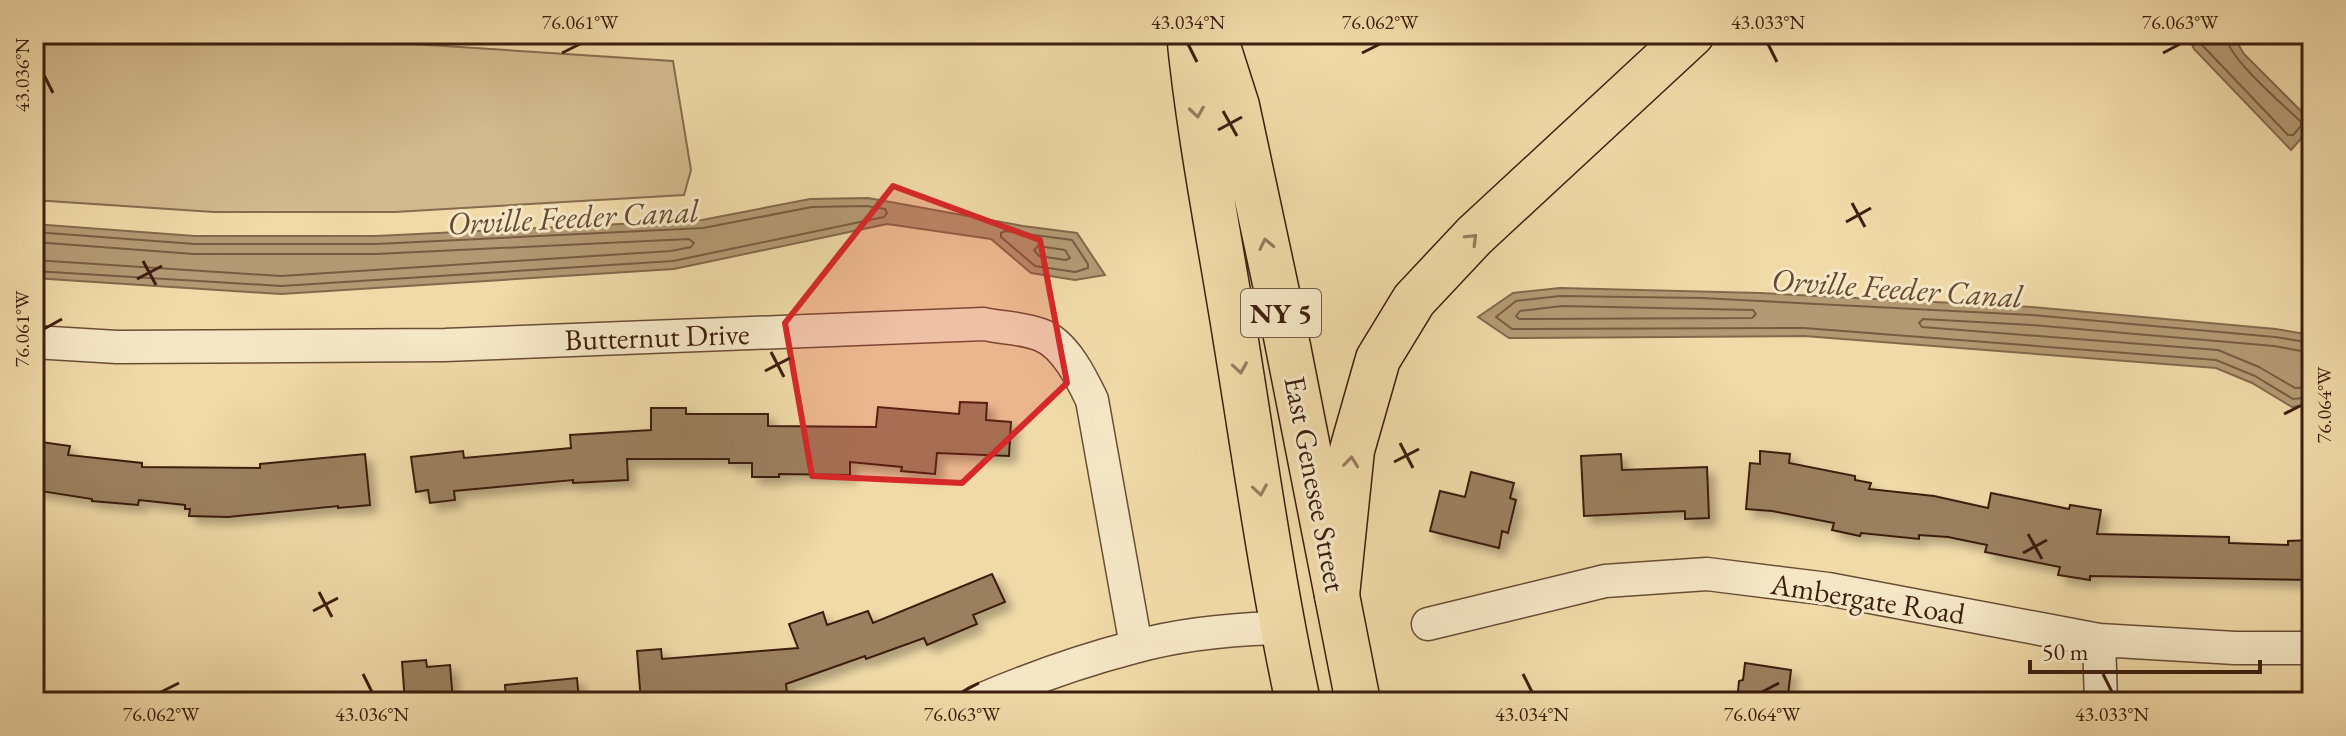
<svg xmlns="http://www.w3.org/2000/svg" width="2346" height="736" font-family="'EB Garamond',serif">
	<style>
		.green { fill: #d2ba8e; stroke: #886c4e; stroke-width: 2 }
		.water { fill: #b39a74; stroke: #84684c; stroke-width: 2 }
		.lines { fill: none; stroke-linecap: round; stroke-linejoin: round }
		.shore { stroke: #785c42; stroke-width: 2 }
		.building { fill: #9b805f; stroke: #3e1e0f; stroke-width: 2; filter: url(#shadow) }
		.street-casing { stroke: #6a4d35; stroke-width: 35 }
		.primary-casing { stroke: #3e1e0f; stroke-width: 47 }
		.highway-casing { stroke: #3e1e0f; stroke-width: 47 }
		.street { stroke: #f5e7c6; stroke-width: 32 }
		.primary { stroke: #f0daa8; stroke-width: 44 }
		.highway { stroke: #f0daa8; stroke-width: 44 }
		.oneway { stroke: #977c5c }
		.marked { fill: #d62828; fill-opacity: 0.2; stroke: #d62828; stroke-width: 6; stroke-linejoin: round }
		.ticks { fill: none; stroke: #3e1e0f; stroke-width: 3 }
		.labels { text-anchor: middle; stroke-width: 6; stroke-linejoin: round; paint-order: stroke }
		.shield { fill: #f5e7c6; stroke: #755a46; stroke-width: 2 }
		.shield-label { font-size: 28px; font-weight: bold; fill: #3e1e0f }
		.street-label { font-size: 30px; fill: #3e1e0f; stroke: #f5e7c6 }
		.water-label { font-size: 32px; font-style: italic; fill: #674932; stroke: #f5e7c6 }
		.neatline { fill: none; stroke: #3e1e0f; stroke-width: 3 }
		.ticks-label { font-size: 20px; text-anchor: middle; fill: #3e1e0f }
	</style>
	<defs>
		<filter id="shadow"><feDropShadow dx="7" dy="7" stdDeviation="4" flood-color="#0004"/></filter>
	</defs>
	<rect width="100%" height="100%" fill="#f0daa8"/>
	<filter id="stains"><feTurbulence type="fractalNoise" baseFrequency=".0025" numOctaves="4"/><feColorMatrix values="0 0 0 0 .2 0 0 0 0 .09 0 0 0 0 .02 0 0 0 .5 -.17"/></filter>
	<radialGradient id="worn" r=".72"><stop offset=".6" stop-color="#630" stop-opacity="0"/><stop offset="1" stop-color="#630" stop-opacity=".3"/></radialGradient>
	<path class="green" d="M34,34H260L673,61L691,170L684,195L395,212H214L34,200Z"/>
	<path class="water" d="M2187,34H2232L2244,54L2312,122V126L2291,150L2194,49Z
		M868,198L1023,226L1077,233L1105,275L1075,280L1031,273L991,239L887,224L674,269L281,294L34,278V224L195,236H376L702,220L810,199Z
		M1560,288L1760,293L2032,307L2276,329L2312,335V404L2292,407L2252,383L2216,368L1804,336L1509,338L1478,317L1513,293Z"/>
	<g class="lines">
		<path class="shore" d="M2196,34L2202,45L2288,135H2293L2301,126V122C2282,103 2228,59 2225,34
			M1005,231L1072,240L1088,264V268L1075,272L1035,266L1001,237V233Z
			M34,232L195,244H376L703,228L812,207L867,206L885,209L887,213L884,217L673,261L281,286L34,271
			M34,242L194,254H376L689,239L694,243L691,247L671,251L281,276L34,260
			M1038,246L1065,250L1070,258L1066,260L1039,256L1034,250Z
			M1562,306L1753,310L1756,314L1752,318L1519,319L1516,316L1520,311Z
			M2312,343L2275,337L2031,315L1701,298L1560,296L1516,301L1496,317L1512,329L1804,328L2216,360L2255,376L2293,399L2312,397
			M2312,353L2274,346L2031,325L1923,319L1919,323L1922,327L2218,350L2259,367L2295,388L2312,387"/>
	</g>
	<path class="building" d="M960,402L987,403L986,420L1011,422L1009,456L937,453L935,474L901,471L902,467L850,462V475L779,474V477H752V463H729V459H627L628,480L573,483V480L454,491L455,500L430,503L428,490L416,492L411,457L463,451L464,458L571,448L570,435L651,430V408H686V414H768V426L876,427L878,407L959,414Z
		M34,441L70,446L68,455L142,463V467L260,468V464L365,454L370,505L338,508V506L228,517L189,516L190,509H185V505L139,500L138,505L92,501V499L34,490Z
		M1760,451L1790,454L1789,463L1855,476V480L1871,483L1869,489L1934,496L1988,508L1991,493L2069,509L2070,505L2101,510L2097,534L2229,537V543L2288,545V541L2312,540V580L2090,576V580L2058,575L2060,567L1985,552L1987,545L1948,537L1919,535V539L1861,533L1860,536L1832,530L1834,523L1772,511L1746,509L1750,463L1760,464Z
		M1621,454L1622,470L1707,467L1709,518L1685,519V511L1584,516L1581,456Z
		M1471,472L1514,483L1510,498L1516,500L1508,533L1502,531L1499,548L1430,531L1440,491L1465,497Z
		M992,574L1005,602L973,615L977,624L927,645L924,638L866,659L865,656L786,684L787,693L721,698L722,702H641L637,651L661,649L662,659L798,648L789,624L823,612L827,625L868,611L873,623Z
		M426,660L427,667L450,665L453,702H405L402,662Z
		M1745,663L1791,670L1787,702H1737L1739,681L1743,680Z
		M577,678L579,702H506L505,685Z"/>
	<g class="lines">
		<defs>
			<path id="street" d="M34,342L117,347L445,345L984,324C1002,328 1024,328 1041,335C1065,344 1082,379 1092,400L1136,646
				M1428,624L1605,581L1707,574L1828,589L2099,640L2235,648H2312
				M2099,640L2101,702
				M976,702C1027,680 1080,661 1134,647C1181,634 1233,629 1282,628"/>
			<path id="primary" d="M1189,34C1199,135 1219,235 1235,335C1255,458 1272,581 1298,702
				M1214,34L1237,106L1281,311L1358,702"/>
			<path id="highway" d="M1337,595L1352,450L1378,359L1414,300L1474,236L1692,34"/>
		</defs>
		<use href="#street" class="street-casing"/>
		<use href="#primary" class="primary-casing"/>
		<use href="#highway" class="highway-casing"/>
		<use href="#street" class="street"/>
		<use href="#primary" class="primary"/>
		<use href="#highway" class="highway"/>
	</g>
	<defs><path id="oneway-chevron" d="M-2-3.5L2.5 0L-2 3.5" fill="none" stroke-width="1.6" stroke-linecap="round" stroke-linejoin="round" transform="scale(2)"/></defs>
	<g class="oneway">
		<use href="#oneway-chevron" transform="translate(1197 112) rotate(82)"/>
		<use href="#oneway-chevron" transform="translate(1472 239) rotate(-45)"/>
		<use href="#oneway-chevron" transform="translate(1266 244) rotate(-102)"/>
		<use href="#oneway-chevron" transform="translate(1240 368) rotate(81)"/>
		<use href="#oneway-chevron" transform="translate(1351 462) rotate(-84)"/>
		<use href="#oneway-chevron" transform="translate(1260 490) rotate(81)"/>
	</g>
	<path class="marked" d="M893,186L1040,240L1067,383L962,483L812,476L785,323Z"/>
	<path class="ticks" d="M1188,44L1197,62M1768,44L1777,62M562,53L580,44M1362,53L1380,44M2163,53L2180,44M44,75L53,93M1223,111L1237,136M1218,130L1242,117M1852,203L1865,227M1846,222L1871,208M143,261L156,285M137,279L162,266M44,329L62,319M771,352L784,377M765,371L790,358M2284,414L2302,405M1400,443L1413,468M1394,462L1419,449M2028,534L2042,559M2023,553L2047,540M319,592L332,617M313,611L338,598M363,674L372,692M1523,674L1532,692M2103,674L2112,692M161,692L179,683M962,692L979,683M1762,692L1779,683"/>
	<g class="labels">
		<rect class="shield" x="1241" y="289" width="80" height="48" rx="6"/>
		<g class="shield-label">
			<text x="1281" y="323">NY 5</text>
		</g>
		<g class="street-label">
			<text transform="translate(657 337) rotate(-2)" y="10">Butternut Drive</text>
			<text transform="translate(1315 484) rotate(79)" y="10">East Genesee Street</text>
			<text transform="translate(1868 599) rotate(9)" y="10">Ambergate Road</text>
		</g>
		<g class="water-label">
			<text transform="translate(573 217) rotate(-3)" y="11">Orville Feeder Canal</text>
			<text transform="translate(1897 288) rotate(4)" y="11">Orville Feeder Canal</text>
		</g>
	</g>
	<rect width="2346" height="736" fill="none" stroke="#f0daa8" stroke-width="88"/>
	<path d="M2030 660v12h230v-12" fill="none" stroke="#3e1e0f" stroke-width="4"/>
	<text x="2042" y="660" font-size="24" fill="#3e1e0f" stroke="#f5e7c6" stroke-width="6" paint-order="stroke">50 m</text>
	<rect x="44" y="44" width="2258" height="648" class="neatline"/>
	<g class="ticks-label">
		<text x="580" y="29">76.061°W</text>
		<text x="1188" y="29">43.034°N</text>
		<text x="1380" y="29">76.062°W</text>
		<text x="1768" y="29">43.033°N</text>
		<text x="2180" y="29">76.063°W</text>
		<text transform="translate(22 75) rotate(-90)" y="7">43.036°N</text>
		<text transform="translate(22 329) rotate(-90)" y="7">76.061°W</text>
		<text transform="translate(2324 405) rotate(-90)" y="7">76.064°W</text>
		<text x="161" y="721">76.062°W</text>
		<text x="372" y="721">43.036°N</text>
		<text x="962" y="721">76.063°W</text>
		<text x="1532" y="721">43.034°N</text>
		<text x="1762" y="721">76.064°W</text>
		<text x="2112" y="721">43.033°N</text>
	</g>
	<rect width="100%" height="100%" filter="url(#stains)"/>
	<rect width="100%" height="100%" fill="url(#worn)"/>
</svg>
